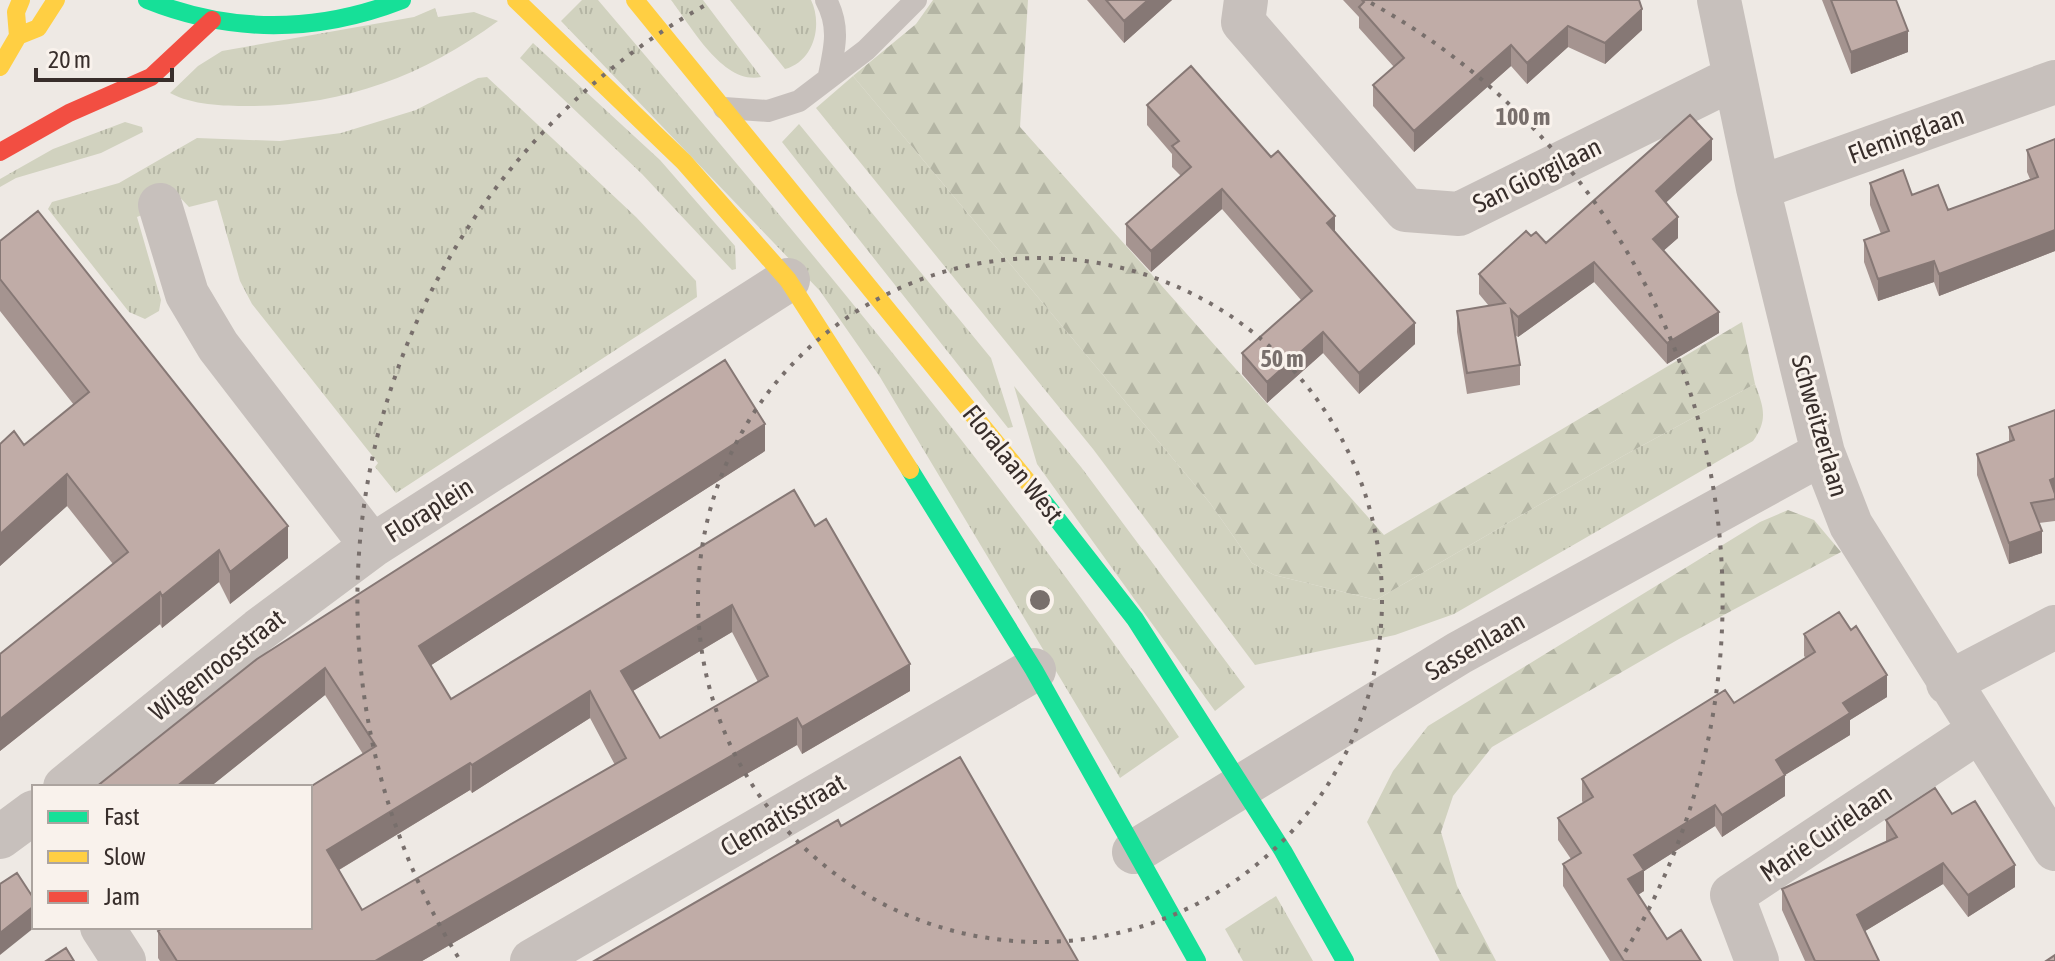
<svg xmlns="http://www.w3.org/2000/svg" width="2055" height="961" font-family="'Asap Condensed',sans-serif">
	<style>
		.grass { fill: url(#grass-tufts) }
		.forest { fill: url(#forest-firs) }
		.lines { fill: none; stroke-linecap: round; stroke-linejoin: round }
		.lane { stroke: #c7c0bc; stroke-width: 22 }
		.street { stroke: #c7c0bc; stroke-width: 44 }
		.fast { stroke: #16e098; stroke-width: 18 }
		.slow { stroke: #ffcf43; stroke-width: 18 }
		.jam { stroke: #f24e42; stroke-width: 18 }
		.wall { fill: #a59490; fill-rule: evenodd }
		.shaded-wall { fill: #867875 }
		.building { fill: #c0aca7; stroke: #867875; stroke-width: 2; fill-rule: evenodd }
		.ring { fill: none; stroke: #786f6c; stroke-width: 4; stroke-dasharray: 4 8 }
		.labels { text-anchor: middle; stroke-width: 6; stroke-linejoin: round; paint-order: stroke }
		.street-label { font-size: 26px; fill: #382e2b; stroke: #f9f2ec }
		.centre { fill: #786f6c; stroke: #f9f2ec; stroke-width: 4 }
		.ring-label { font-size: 24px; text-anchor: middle; font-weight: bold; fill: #786f6c; stroke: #f9f2ec; stroke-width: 6; stroke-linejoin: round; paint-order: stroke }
	</style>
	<defs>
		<pattern id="grass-tufts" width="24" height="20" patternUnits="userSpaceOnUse" patternTransform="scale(2)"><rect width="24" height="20" fill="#d1d2bf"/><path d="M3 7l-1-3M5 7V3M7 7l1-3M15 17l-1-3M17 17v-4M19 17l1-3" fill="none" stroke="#b4b5a4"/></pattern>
		<pattern id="forest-firs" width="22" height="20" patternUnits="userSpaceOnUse" patternTransform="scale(2)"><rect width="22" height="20" fill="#d1d2bf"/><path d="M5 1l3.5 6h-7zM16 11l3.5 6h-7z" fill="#b4b5a4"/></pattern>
	</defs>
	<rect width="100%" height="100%" fill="#eee9e4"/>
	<path class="grass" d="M582,0H598C801,238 1003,478 1179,737L1120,778L880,377L820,291L561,21Z
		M671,0H703L761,77C723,85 691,26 671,0Z
		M730,0H811C823,25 814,61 785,69Z
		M435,8L438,17L474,12L498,21C422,77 342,106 248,106C223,106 192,105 170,93L198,66L222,51L414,17Z
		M533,43L660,160L735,246L736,269L732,270L642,174L520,58Z
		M853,76L1210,503L1252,563L1274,575L1376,600L1623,456L1755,384C1764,408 1768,420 1753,441L1454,614L1395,635L1255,665L1093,449L816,108Z
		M487,77L636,217L696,281L697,297L396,493L375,467L378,463L252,304L240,281L217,200L189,207L174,191L139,202L142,215L137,217L161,300L159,311L145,319L129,312L48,209L52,202L119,183L197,138L280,141L341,133L416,110L478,78Z
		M125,122L142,127L143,132L101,153L16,178L0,187V179L53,149Z
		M799,124L991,358L1013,427L1008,428L782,142Z
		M1014,386L1081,467L1245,687L1215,711L1037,464Z
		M1276,896L1313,961H1243L1225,929Z"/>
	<path class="forest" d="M933,0H1028L1020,127L1384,535L1742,322L1755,384L1623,456L1376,600L1274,575L1252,563L1210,503L853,76L916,24Z
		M1788,510L1814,520L1841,552L1679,639L1492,747L1453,796L1441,832L1457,886L1496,961H1440L1367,822L1393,771L1428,726L1760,522Z"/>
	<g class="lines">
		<path class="lane" d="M826,0C840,26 835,47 829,75
			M724,108L768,111L799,101L866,50L916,0"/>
		<path class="street" d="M1246,0L1243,22L1406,210L1459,214L1734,78
			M1719,0L1758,188L1823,453L1851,525L2055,849
			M1758,188L2055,82
			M160,205L187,294L218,346L372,546L788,280
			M1948,683L2055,627
			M65,787L259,630L372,546
			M0,837L34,812
			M1134,852L1459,653L1823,453
			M102,927L124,961
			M532,961L1034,670
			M1757,961L1732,895L1979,731"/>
		<path class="fast" d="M147,0C232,34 317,33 402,0
			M910,470L1034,670L1197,961
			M1036,492L1135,619L1283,851L1345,961"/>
		<path class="slow" d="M516,0L684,162L788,280L910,470
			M635,0L1036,492
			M18,36L38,28L56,0
			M0,67L18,36L16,12L21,0"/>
		<path class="jam" d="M0,152L69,113L151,77L212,20"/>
	</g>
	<path class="wall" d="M1087,0H1172L1124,43Z
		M1343,0H1639L1642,30L1605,64L1568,47L1527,84L1511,66L1414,152L1373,106V85L1394,67L1359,28V17Z
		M1822,0H1896L1908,52L1851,74Z
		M1147,105L1335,232L1415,344L1359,394L1323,353L1267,403L1242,374V353L1301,300L1222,209L1151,272L1126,245V224L1181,176L1172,167V154L1147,125Z
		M2055,139V251L1939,296L1934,282L1878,301L1864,262V240L1881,234L1870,205V183L1912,195L1948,210L2030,179L2027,172V150Z
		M1712,160L1665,203L1678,238L1663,251L1719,333L1667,364L1594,282L1518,337L1515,335L1520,365V385L1467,394L1457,332V311L1489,306L1479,294V274L1531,236L1546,243Z
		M0,241L288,558L230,604L219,582L162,628L160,624L0,751V654L113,564L67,506L0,566V444L24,445L74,405L0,311Z
		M2055,410V521L2039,523L2042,553L2009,564L1977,475V454L2009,442V427Z
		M765,451L431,665L451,699L794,490L910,691L802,754L797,745L422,961H160L158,958V931L310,927L363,754L325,695L210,787H96L257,659ZM732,632L758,682L660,738L633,691ZM590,718L615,765L362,910L339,870L470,790L472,793Z
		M1804,634L1887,697L1850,720V735L1785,775V796L1722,837L1715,826L1644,871V891L1638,895L1667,939L1701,961H1610L1563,886V864L1571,859L1558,840V818L1583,803L1582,801V779L1734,703L1806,658L1804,656Z
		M1952,814L2015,887L1968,917L1943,884L1865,931L1879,961H1805L1782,910V889L1886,842V820Z"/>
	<path class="shaded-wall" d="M1148,0H1172L1124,43V21Z
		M1642,9V30L1605,64V43Z
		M1568,26V47L1527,84V63Z
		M1908,31V52L1851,74V52Z
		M1511,45V66L1414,152V131Z
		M1712,139V160L1656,212V191Z
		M1222,189V209L1151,272V251Z
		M1335,216V237L1327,223Z
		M1678,217V238L1653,260V239Z
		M2055,230V251L1939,296V274Z
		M1934,261V282L1878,301V279Z
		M1594,262V282L1518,337V317Z
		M1719,312V333L1667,364V343Z
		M1415,323V344L1359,394V373Z
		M1323,332V353L1267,403V382Z
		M765,424V451L419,673V646Z
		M67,474V506L0,566V534Z
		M2055,478V499L2050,480Z
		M288,526V558L230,604V572Z
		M2042,531V553L2009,564V543Z
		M219,550V582L162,628V596Z
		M160,592V624L0,751V719Z
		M732,605V632L621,698V671Z
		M910,664V691L802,754V727Z
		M325,668V695L210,787H176Z
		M1887,675V697L1850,720V735L1785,775V796L1722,837V815L1776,760L1843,703Z
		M590,691V718L472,793V765Z
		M797,718V745L422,961H375Z
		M470,763V790L327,877V850Z
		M1715,805V826L1644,871V891L1628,901V879L1634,855Z
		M1943,863V884L1857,936V915Z
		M2015,865V887L1968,917V895Z
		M34,906L35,927L0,955V933Z"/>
	<path class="building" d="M1106,0H1148L1124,21Z
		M1362,0H1639L1642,9L1605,43L1568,26L1527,63L1511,45L1414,131L1373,85L1404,58L1359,7L1364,2Z
		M1831,0H1896L1908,31L1851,52Z
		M1191,66L1271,157L1278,151L1335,216L1327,223L1415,323L1359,373L1323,332L1267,382L1242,353L1312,291L1222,189L1151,251L1126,224L1191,167L1172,146L1179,141L1147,105Z
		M1690,115L1712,139L1656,191L1678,217L1653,239L1719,312L1667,343L1594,262L1518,317L1511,310L1520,365L1467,373L1457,311L1505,303L1479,274L1526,231L1531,236L1536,232L1546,243Z
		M2055,139V230L1939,274L1934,261L1878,279L1864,240L1889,231L1870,183L1903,170L1912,195L1938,185L1948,210L2038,177L2027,150Z
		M38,211L288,526L230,572L219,550L162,596L160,592L0,719V654L128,552L67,474L0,534V444L14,431L24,445L89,392L0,279V241Z
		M725,360L765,424L419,646L451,699L794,490L815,526L826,519L910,664L802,727L797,718L375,961H177L158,931L164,927H310V787L376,746L325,668L176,787H96L257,659ZM732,605L768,676L660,738L621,671ZM590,691L626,758L362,910L327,850L470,763L472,765Z
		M2055,410V478L2050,480L2055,494V499L2031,503L2042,531L2009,543L1977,454L2014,440L2009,427Z
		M1839,612L1851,630L1856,626L1887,675L1843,703L1850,713L1776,760L1785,775L1722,815L1715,805L1634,855L1644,870L1628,879L1667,939L1681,930L1701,961H1624L1563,864L1581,853L1558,818L1593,797L1582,779L1725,690L1734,703L1815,652L1804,634Z
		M960,757L1078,961H594L838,820L841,826Z
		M1935,788L1952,814L1975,801L2015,865L1968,895L1943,863L1857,915L1879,961H1815L1782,889L1897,837L1886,820Z
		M17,873L34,899V906L0,933V884Z
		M66,948L74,961H46Z
		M2055,955V961H2046Z"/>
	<g class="ring">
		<circle cx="1040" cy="600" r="342"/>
		<path d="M458 957A683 683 0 0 1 709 3M1371 3A683 683 0 0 1 1622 957"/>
	</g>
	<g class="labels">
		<g class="street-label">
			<text transform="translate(1906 135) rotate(-20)" y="9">Fleminglaan</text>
			<text transform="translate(1537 175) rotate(-26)" y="9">San Giorgilaan</text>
			<text transform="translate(1820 426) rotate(74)" y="9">Schweitzerlaan</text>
			<text transform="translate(1013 464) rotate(51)" y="9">Floralaan West</text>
			<text transform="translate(429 510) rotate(-32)" y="9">Floraplein</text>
			<text transform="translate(1475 646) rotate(-30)" y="9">Sassenlaan</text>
			<text transform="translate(217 665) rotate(-38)" y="9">Wilgenroosstraat</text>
			<text transform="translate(783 815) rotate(-30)" y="9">Clematisstraat</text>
			<text transform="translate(1826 833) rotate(-34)" y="9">Marie Curielaan</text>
		</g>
	</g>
	<circle cx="1040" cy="600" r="12" class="centre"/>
	<g class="ring-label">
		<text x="1523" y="125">100 m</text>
		<text x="1282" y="367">50 m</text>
	</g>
	<rect x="32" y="785" width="280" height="144" fill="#f9f2ec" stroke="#aca49f" stroke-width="2"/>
	<rect x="48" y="811" width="40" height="12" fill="#16e098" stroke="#aca49f" stroke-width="2"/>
	<text x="104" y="825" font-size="24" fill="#382e2b">Fast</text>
	<rect x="48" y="851" width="40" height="12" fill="#ffcf43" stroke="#aca49f" stroke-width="2"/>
	<text x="104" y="865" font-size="24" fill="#382e2b">Slow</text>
	<rect x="48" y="891" width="40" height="12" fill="#f24e42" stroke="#aca49f" stroke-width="2"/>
	<text x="104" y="905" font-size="24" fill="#382e2b">Jam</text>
	<path d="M36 68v12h136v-12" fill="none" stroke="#382e2b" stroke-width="4"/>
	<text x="48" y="68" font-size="24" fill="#382e2b" stroke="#f9f2ec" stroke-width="6" paint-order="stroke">20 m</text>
</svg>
